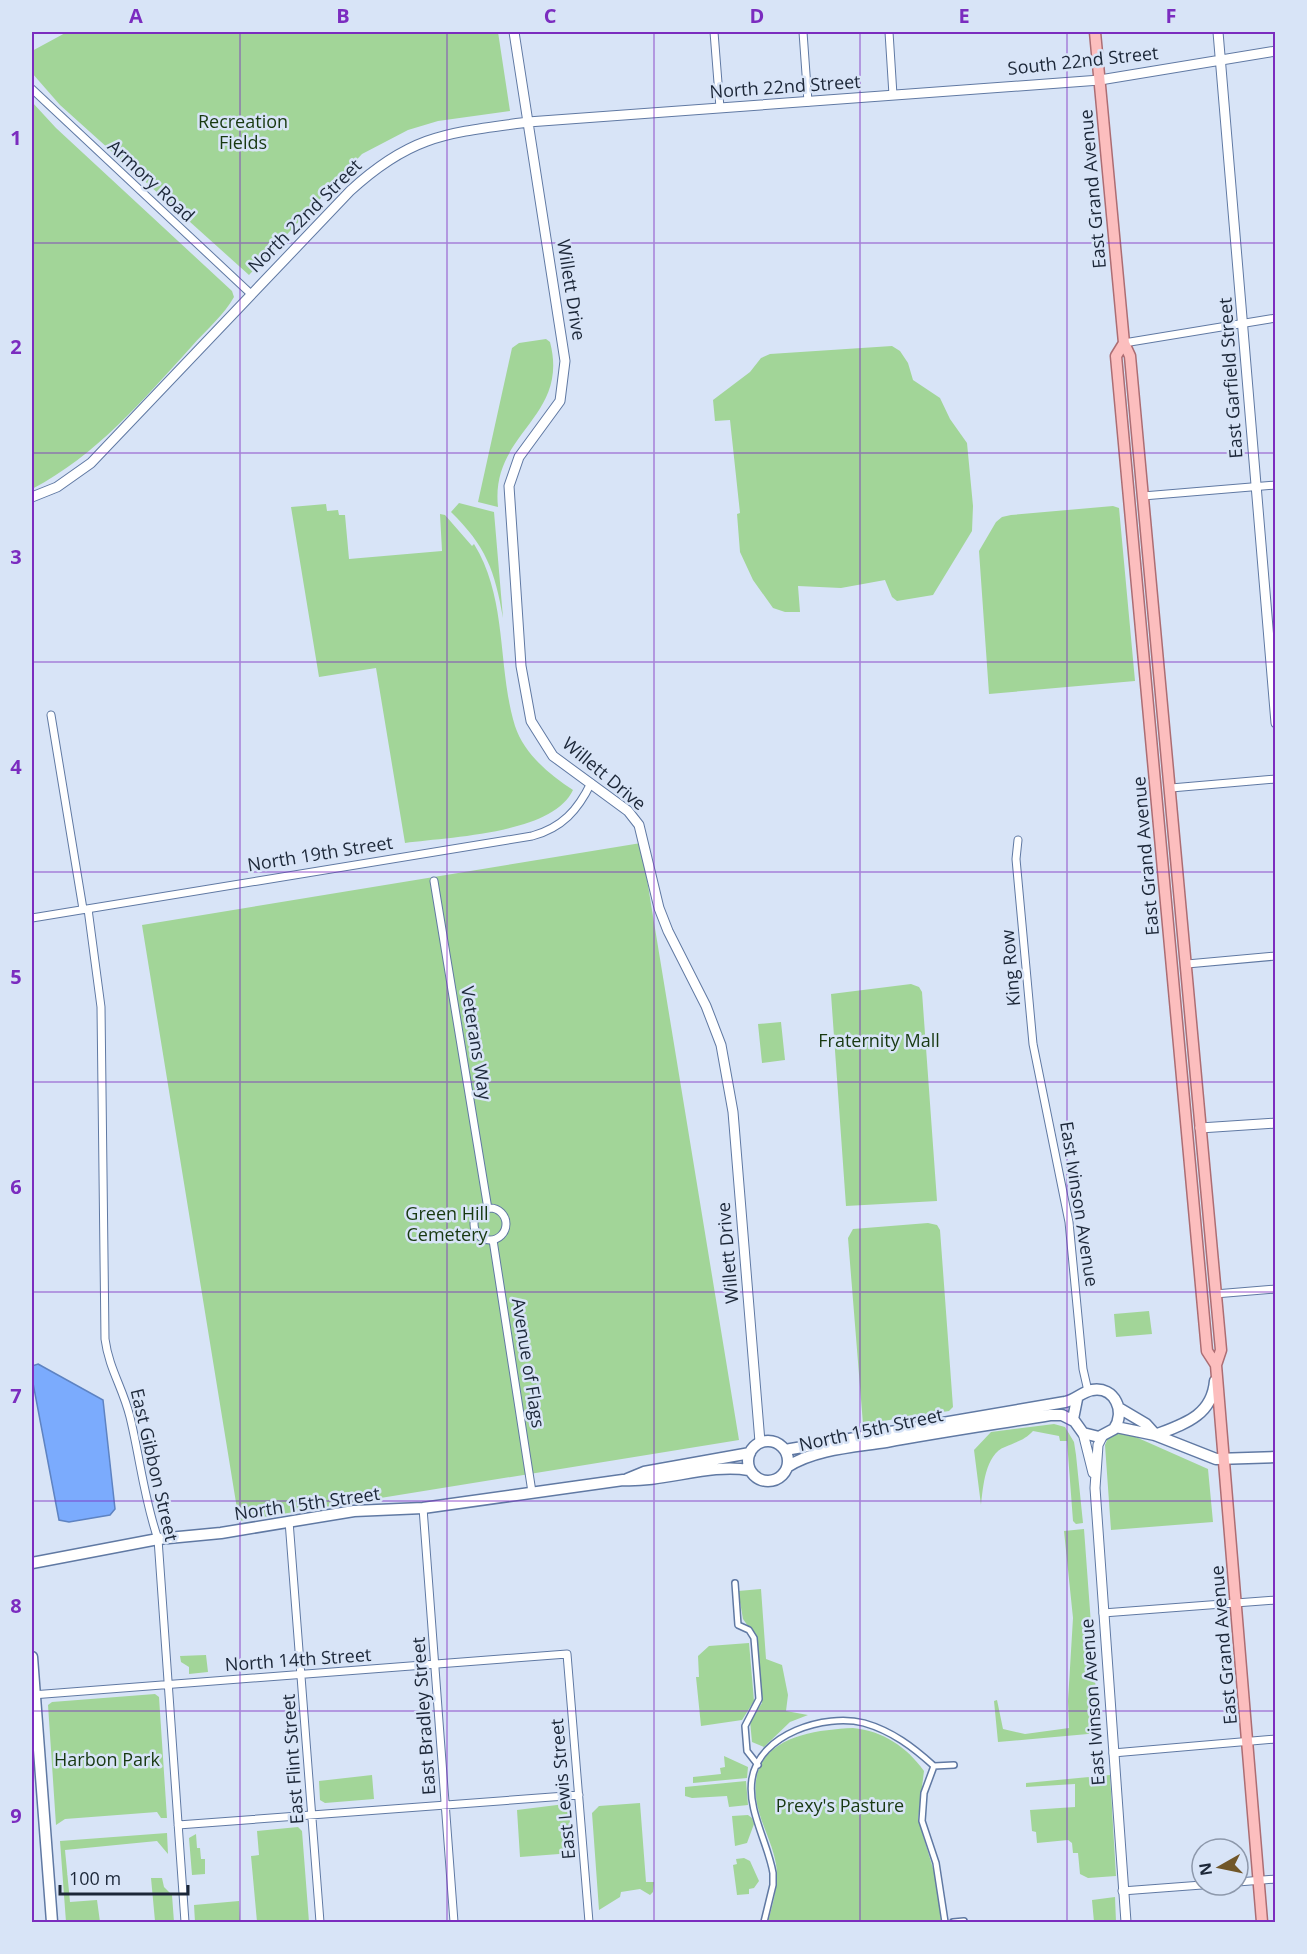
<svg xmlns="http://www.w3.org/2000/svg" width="1307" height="1954" font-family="'Open Sans',sans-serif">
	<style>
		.green { fill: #a2d598 }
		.water { fill: #7babfd; stroke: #5e83c2; stroke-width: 1.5 }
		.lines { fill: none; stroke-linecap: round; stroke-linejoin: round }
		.pedestrian-casing { stroke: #6079a3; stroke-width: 8 }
		.minor-casing { stroke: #6079a3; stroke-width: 9 }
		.tertiary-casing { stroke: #6079a3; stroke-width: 11 }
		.secondary-casing { stroke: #6079a3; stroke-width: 13 }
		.primary-casing { stroke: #ac6d73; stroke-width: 13 }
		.pedestrian { stroke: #fff; stroke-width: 5 }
		.minor { stroke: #fff; stroke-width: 7 }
		.tertiary { stroke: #fff; stroke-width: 9 }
		.secondary { stroke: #fff; stroke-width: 10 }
		.primary { stroke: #fcbebe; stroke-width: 10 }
		.grid { fill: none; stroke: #7b2cbf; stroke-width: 1.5; stroke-opacity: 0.55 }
		.labels { text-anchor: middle; stroke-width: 5; stroke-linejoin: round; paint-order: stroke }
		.street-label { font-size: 18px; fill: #1c2738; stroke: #d8e4f7 }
		.park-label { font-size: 18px; fill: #183911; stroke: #d8e4f7 }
		.neatline { fill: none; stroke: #7b2cbf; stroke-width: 2 }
		.grid-label { font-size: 20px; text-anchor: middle; font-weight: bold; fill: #7b2cbf }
	</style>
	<rect width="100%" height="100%" fill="#d8e4f7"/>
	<path class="green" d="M67,32H498L510,111L438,121L408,130L362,154L249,275L60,105L32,73V51Z
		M32,102L56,128L232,291L234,297C225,314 205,331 192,346C143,400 97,455 32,489Z
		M546,339L550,342C570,419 490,432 498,507L478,502L512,348L519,343Z
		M892,346L900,351L908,363L913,380L940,398L950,419L967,443L973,506L972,531L933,595L897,601L892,597L885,580L841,588L798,586L800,612H785L773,608L753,580L740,552L737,514L740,513L730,420L715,421L713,400L750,372L761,358L770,354Z
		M459,503L494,512L503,618C495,571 486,546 451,512Z
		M326,504L327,511L338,510L339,515H345L349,559L442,551L440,514L445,515L472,546L474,544C508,599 497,667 515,726C524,754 550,775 573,790C553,834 449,837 405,843L376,668L319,677L291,507Z
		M1113,506L1119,508L1135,681L989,694L979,551L996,522L1002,517L1011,515Z
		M641,843L739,1440L239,1521L142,925Z
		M911,984L919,987L922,992L937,1201L846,1206L831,994Z
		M781,1022L785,1060L762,1063L758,1024Z
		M928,1223L937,1225L940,1230L953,1407L949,1411L863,1424L848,1238L853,1229Z
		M1149,1311L1152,1334L1116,1337L1114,1314Z
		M1054,1424L1065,1427L1074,1442L1076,1455L1083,1523L1076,1524L1073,1521L1067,1441H1060L1059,1436L1033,1431C1025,1440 1016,1442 1005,1447C985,1454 983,1488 981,1505L974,1450L991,1432Z
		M1114,1434H1129L1208,1469L1213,1522L1111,1530L1105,1445L1108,1438Z
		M1084,1529L1099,1733L998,1742L994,1701L997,1700L1003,1729L1025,1734L1069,1728L1068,1701L1073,1618L1064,1531Z
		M761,1589L766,1659L782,1665L788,1695L786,1711L808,1715L790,1722L764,1747L752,1742L750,1721L762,1703L757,1639L743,1619L738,1591Z
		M749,1643L754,1701L742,1720L701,1726L696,1677H699L698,1656L709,1646Z
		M206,1655L208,1672L189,1674V1667L181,1662L180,1656Z
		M155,1694L159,1697L167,1818H161L157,1812L65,1819L56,1825L48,1705L52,1702Z
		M853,1728C883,1731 907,1747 924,1771L918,1819L939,1888L941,1922H768C773,1903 779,1884 776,1864C772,1841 759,1821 756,1798C749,1739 809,1730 853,1728Z
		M724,1756L748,1767L747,1778L693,1783V1777L721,1774L720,1768L725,1767Z
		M372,1775L374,1799L325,1803L320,1800L319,1781Z
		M1110,1775L1116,1876L1088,1878L1080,1874L1078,1853H1073L1072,1843L1068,1840L1037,1843L1036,1832L1032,1831L1030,1810L1075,1807V1784L1026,1787V1783Z
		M746,1781L748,1805L729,1807L727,1796L692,1798L685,1796V1787Z
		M640,1803L646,1882H654L653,1892L650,1895L640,1889L621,1892L620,1897L599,1910L592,1813L599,1806Z
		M565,1804L569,1810L572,1853L520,1857L517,1810Z
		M748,1815L752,1818L754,1824L747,1843L735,1846L732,1816Z
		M298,1827L302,1831L309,1922H257L251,1856L259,1855L257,1831Z
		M167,1833L168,1854L157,1841L65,1850L70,1902L97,1900L100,1922H66L60,1841Z
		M196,1834L197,1848H200L201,1859H205V1874L192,1875L189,1838Z
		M744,1858L750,1861L759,1881L754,1888L749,1889V1894L737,1895L733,1865L737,1864L736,1859Z
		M151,1878H162L164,1887L172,1895L174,1922H137L155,1921Z
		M1115,1897L1116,1922H1094L1092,1900Z
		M239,1901L240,1922H195L194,1905Z"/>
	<path class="water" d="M38,1364L103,1400L115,1509L110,1515L69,1522L59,1520L32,1378V1366Z"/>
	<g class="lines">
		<defs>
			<path id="pedestrian" d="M735,1583L738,1625L749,1630L754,1638L759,1699L745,1726L747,1751L758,1765
				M764,1922L773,1885V1873C768,1843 747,1810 752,1779C759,1734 825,1713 864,1723C892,1731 913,1747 934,1766
				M945,1922L936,1863L922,1821L924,1793L934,1766L954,1765
				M953,1922L964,1921"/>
			<path id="minor" d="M714,32L720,108
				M803,32L808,102
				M889,32L893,95
				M32,89L251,294
				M1124,343L1276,318
				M1143,496L1276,485
				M51,715L83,909
				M1171,788L1276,779
				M1018,840L1016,859L1033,1044L1069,1222L1083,1369L1088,1391
				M434,881L488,1209
				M88,909L101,1007L105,1339C109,1369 123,1388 130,1417C140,1458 144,1499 158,1539L185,1922
				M32,918L532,836C562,828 578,810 591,783
				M1187,964L1276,956
				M474 1224a16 16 0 1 1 32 0a16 16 0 1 1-32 0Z
				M493,1240L532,1492
				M1215,1294L1276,1289
				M423,1508L454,1922
				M289,1521L320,1922
				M1103,1613L1276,1600
				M32,1695L567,1654L589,1922
				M1113,1753L1276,1739
				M178,1825L579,1795
				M1238,1882L1276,1879
				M1122,1891L1202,1885"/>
			<path id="tertiary" d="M514,32L565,361L560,401L519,457L509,486L521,666L531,721L553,756L628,811L639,825L659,908L668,931L706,1006L721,1045L733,1112L760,1442
				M1218,32L1276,723
				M32,497L57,487L91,463L350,191C412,134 448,133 528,122L1100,80L1276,51
				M1200,1128L1276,1123
				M1083,1433L1093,1473
				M1102,1437L1098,1445L1095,1488L1126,1922"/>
			<path id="secondary" d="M1119,1408L1146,1424L1155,1434
				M1116,1427L1155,1435L1216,1459L1276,1457
				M1155,1435C1184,1424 1212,1416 1215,1381
				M748 1461a20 20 0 1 1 40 0a20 20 0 1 1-40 0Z
				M785,1450L1065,1402C1075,1400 1082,1392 1092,1390C1115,1386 1126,1412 1114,1429L1099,1437L1083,1433L1073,1419L1077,1399
				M787,1467C815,1449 854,1447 886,1442C940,1432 995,1424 1050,1415H1062L1074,1421
				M627,1479L644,1472L750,1453
				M32,1563L158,1539L221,1533L354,1511L423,1508L623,1480C665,1482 710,1463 749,1470
				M32,1657L52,1922"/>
			<path id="primary" d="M1095,32L1124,343L1130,356L1221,1350L1216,1365L1262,1922
				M1124,343L1116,356L1207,1351L1216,1365"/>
		</defs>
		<use href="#pedestrian" class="pedestrian-casing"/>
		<use href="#minor" class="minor-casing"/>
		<use href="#tertiary" class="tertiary-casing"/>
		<use href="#secondary" class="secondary-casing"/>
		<use href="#primary" class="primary-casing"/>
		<use href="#pedestrian" class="pedestrian"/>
		<use href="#minor" class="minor"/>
		<use href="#tertiary" class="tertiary"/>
		<use href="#secondary" class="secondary"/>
		<use href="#primary" class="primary"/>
	</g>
	<path class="grid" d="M240,32V1922M447,32V1922M654,32V1922M860,32V1922M1067,32V1922M32,243H1276M32,453H1276M32,662H1276M32,872H1276M32,1082H1276M32,1292H1276M32,1501H1276M32,1711H1276"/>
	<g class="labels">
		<g class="street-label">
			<text transform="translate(1083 61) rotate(-6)" y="6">South 22nd Street</text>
			<text transform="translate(785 87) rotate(-4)" y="6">North 22nd Street</text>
			<text transform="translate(151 181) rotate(43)" y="6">Armory Road</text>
			<text transform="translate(1093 189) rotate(-95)" y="6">East Grand Avenue</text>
			<text transform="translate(305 216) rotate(-45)" y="6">North 22nd Street</text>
			<text transform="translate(571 290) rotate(81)" y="6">Willett Drive</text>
			<text transform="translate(1231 378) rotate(-94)" y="6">East Garfield Street</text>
			<text transform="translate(604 774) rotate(40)" y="6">Willett Drive</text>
			<text transform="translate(320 854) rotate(-9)" y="6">North 19th Street</text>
			<text transform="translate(1146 856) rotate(-95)" y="6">East Grand Avenue</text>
			<text transform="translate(1011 968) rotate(-95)" y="6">King Row</text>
			<text transform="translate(476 1043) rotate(81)" y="6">Veterans Way</text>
			<text transform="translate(1079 1204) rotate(81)" y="6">East Ivinson Avenue</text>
			<text transform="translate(728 1253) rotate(-95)" y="6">Willett Drive</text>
			<text transform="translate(528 1363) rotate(81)" y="6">Avenue of Flags</text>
			<text transform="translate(871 1430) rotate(-12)" y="6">North 15th Street</text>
			<text transform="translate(154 1465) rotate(77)" y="6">East Gibbon Street</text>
			<text transform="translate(307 1504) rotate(-8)" y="6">North 15th Street</text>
			<text transform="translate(1224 1645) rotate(-95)" y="6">East Grand Avenue</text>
			<text transform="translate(298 1660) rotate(-4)" y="6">North 14th Street</text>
			<text transform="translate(1093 1702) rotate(-94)" y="6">East Ivinson Avenue</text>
			<text transform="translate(424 1716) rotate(-94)" y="6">East Bradley Street</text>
			<text transform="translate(293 1759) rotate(-94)" y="6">East Flint Street</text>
			<text transform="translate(563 1789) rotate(-95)" y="6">East Lewis Street</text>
		</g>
		<g class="park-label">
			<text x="243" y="128">Recreation<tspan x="243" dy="21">Fields</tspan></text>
			<text x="879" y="1047">Fraternity Mall</text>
			<text x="447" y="1220">Green Hill<tspan x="447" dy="21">Cemetery</tspan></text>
			<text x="107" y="1766">Harbon Park</text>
			<text x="840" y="1812">Prexy's Pasture</text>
		</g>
	</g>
	<rect width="1307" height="1954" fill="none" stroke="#d8e4f7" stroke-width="66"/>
	<g transform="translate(1220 1867) rotate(261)"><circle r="28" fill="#d8e4f7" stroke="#8d98ab" stroke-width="1.5"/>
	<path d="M0-4.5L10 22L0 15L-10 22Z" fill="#715729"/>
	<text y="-9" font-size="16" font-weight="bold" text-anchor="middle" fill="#1c2738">N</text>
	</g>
	<path d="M60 1885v9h128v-9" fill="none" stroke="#1c2738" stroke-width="3"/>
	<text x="69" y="1885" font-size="18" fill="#1c2738" stroke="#d8e4f7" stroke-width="4.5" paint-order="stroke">100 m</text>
	<rect x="33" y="33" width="1241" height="1888" class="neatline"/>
	<g class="grid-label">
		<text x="136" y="23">A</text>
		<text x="343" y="23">B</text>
		<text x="550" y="23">C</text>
		<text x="757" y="23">D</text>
		<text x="964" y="23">E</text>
		<text x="1171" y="23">F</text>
		<text x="16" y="145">1</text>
		<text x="16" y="354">2</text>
		<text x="16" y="564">3</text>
		<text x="16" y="774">4</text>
		<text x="16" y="984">5</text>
		<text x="16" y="1194">6</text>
		<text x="16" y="1403">7</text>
		<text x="16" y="1613">8</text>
		<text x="16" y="1823">9</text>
	</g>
</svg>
